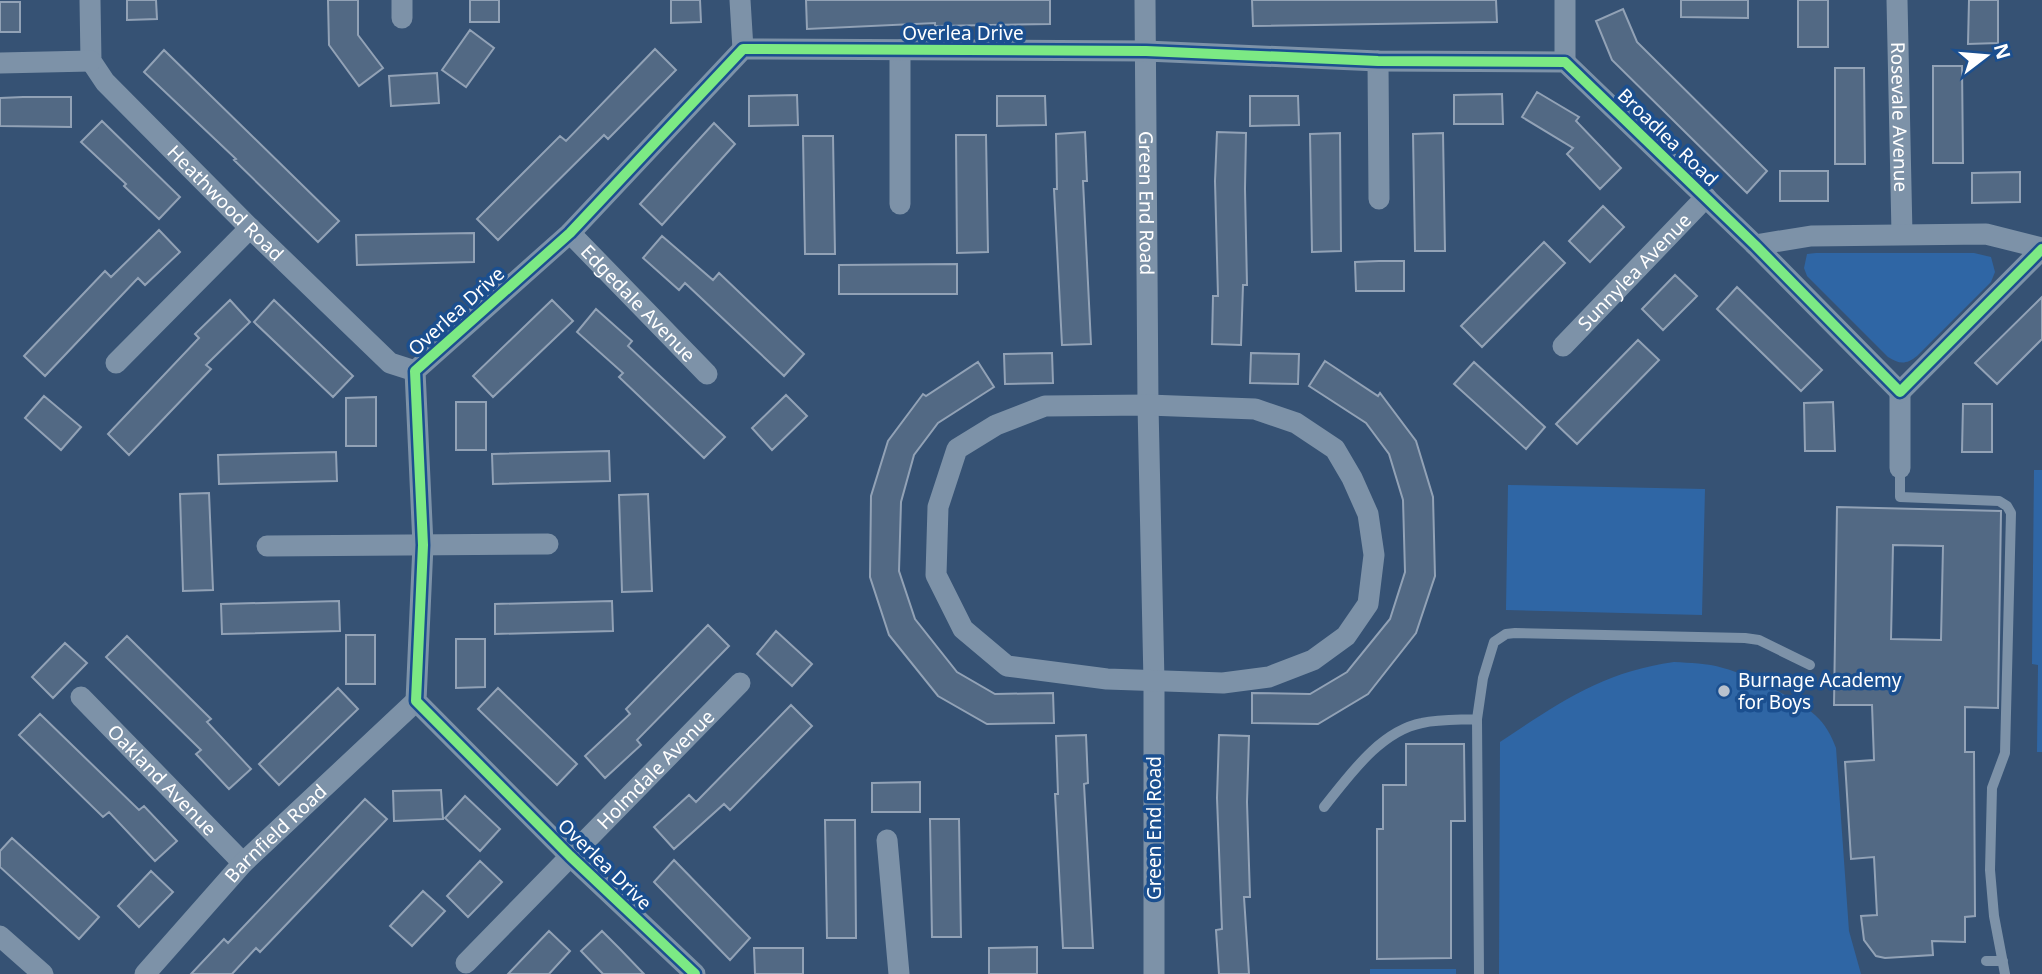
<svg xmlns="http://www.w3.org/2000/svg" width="2042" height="974" font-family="'Noto Sans',sans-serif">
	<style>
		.green { fill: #2f66a5 }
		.building { fill: #526984; stroke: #92a2b6; stroke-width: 2; fill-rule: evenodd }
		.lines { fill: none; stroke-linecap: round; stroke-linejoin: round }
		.service { stroke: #7d92a8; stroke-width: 10 }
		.minor { stroke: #7d92a8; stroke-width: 21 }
		.cycleway-casing { stroke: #1b4f8f; stroke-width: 15 }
		.cycleway { stroke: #7ce984; stroke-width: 10 }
		.poi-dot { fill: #b9c2ce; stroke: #1b4f8f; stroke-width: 2.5 }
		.labels { text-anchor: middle; stroke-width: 7; stroke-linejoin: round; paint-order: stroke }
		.street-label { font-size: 19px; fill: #fff; stroke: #1b4f8f }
		.poi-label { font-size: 19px; fill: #fff; stroke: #1b4f8f; text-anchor: start }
	</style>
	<rect width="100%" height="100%" fill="#365274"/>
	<path class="green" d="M1816,253H1974L1991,257L1995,272L1991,282L1917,356C1906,365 1899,364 1888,357L1807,276L1804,268L1807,254Z
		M2034,470H2042V752H2037L2038,665L2032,664Z
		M1508,485L1705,489L1702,615L1506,610Z
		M1674,662C1690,663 1707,663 1723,668C1747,674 1797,699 1815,715C1826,725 1831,735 1836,748L1849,931L1861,974H1499L1500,742C1559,703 1602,672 1674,662Z
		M1370,969H1456V974H1370Z"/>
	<path class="building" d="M127,0H156L157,19L127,20Z
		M328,0H358V35L383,68L359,86L329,45Z
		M470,0H499V22H470Z
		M671,0H700L701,22L671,23Z
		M806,0H1050V24L935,26V23L807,29Z
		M1252,0H1496L1497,22L1253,26Z
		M1681,0H1748V18L1681,17Z
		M1798,0H1828V47H1798Z
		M1969,0H1998V43L1968,44Z
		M0,2H20V32H0Z
		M1623,9L1637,42L1767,171L1747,193L1612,60L1596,21Z
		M470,30L494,48L466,87L442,70Z
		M655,49L676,70L608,139L604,135L498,240L477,219L560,136L566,141Z
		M164,50L339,221L318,242L234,160L236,159L144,72Z
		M1933,66H1962L1963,163H1933Z
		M1835,68H1864L1865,164H1835Z
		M437,73L439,103L391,106L389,76Z
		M1537,92L1579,117L1576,121L1621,168L1600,189L1567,154L1573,148L1522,117Z
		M1502,94L1503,124H1454V95Z
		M797,95L798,125L749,126V96Z
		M997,96H1045L1046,125L997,126Z
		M1250,96H1298L1299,125L1250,126Z
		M23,97H71V127L0,126V98Z
		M102,121L180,197L159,219L124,186L126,184L81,142Z
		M714,123L735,144L662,225L640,204Z
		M1085,132L1087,181H1083L1091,344L1062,345L1054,189H1057L1056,134Z
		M1217,132L1246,133L1245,189L1247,285H1243L1241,345L1212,344L1213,296H1218L1215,181Z
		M1340,133L1341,251L1312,252L1310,134Z
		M1443,133L1445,251H1415L1413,134Z
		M956,135H986L988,252L957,253Z
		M803,136H833L835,254H805Z
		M1780,171H1828V201H1780Z
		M2020,172V202L1972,203V173Z
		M1603,206L1624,227L1590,262L1569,241Z
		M159,230L180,252L145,285L138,278L45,376L24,356L105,271L111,277Z
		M474,233V262L357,265L356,235Z
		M662,236L713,280L719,273L804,354L784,376L685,283L679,290L643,258Z
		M1544,242L1565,263L1482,347L1461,326Z
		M1379,261H1404V291H1356L1355,262Z
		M957,264V294H839V265Z
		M1675,275L1697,296L1663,330L1642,309Z
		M1737,287L1822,370L1801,391L1717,309Z
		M2042,297V339L1997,384L1975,363Z
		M230,300L250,322L206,365L211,369L129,455L108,434L199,338L195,334Z
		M274,300L353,376L333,397L254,322Z
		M552,300L573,321L493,397L473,376Z
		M596,309L632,341L628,346L725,437L704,458L619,377L623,373L577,332Z
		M1638,340L1659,360L1577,444L1556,424Z
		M1052,353L1053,383L1005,384L1004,354Z
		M1251,353L1299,354L1298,384L1250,383Z
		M1325,361L1378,396L1380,393L1416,441L1433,497L1435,576L1416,633L1368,694L1318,724L1252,723V693L1310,694L1347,672L1390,619L1405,572L1403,500L1389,454L1366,423L1309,386Z
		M978,362L994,387L938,423L914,455L901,502L899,571L915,619L957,672L995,694L1053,693L1054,723L987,724L938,696L889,635L870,577L871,496L888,441L923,394L926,396Z
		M1474,362L1545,427L1526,449L1454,384Z
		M786,395L807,416L772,450L752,428Z
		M44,396L81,427L61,450L25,418Z
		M376,397V446H346V398Z
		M456,402H486V450H456Z
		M1833,402L1835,451H1805L1804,403Z
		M1963,404H1992V452H1962Z
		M609,451L610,481L493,484L492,454Z
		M336,452L337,481L219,484L218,455Z
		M209,493L213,590L183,591L180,494Z
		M648,494L652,591L622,592L619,495Z
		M1837,507L2001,511L1998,708L1965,707V752H1974L1975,916L1965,917V942L1932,941L1933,955L1885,958L1876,956L1864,940L1861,916L1877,915L1874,857L1851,859L1845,762L1874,760L1872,705H1834ZM1893,545L1943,546L1941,640L1891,639Z
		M339,601L340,631L222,634L221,604Z
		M612,601L613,631L495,634V604Z
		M708,625L729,646L637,740L641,745L605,778L585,756L630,714L626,709Z
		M776,631L812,664L792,686L757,654Z
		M346,635H375V684H346Z
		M127,636L211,719L207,722L251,769L229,789L196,754L201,750L106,657Z
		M456,639H485V687L456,688Z
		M65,643L87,663L53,698L32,677Z
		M338,688L358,709L279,785L259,764Z
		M498,688L577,764L557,785L478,709Z
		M791,705L812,726L730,810L724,804L674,849L654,827L689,795L696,802Z
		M40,714L139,810L144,806L177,841L155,861L109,812L103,817L19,735Z
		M1086,735L1088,783L1084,784L1093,948H1063L1055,794H1058L1056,736Z
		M1219,735L1249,736L1247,802L1250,897H1244L1249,974H1219L1216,930L1222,929L1217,798Z
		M1406,744H1464L1465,821H1451V958L1377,959V829H1383V785H1406Z
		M920,782V812H872V783Z
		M441,790L443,819L394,821L393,791Z
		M465,796L500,829L480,851L445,818Z
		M365,799L387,819L260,952L256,948L232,974H191L224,939L228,943Z
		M930,819H959L961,937H932Z
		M825,820H855L856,938H827Z
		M12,838L99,917L79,939L0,867V851Z
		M674,860L750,938L730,960L654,882Z
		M480,861L502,882L468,917L447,896Z
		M151,871L173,892L139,927L118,906Z
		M423,891L445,911L412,946L390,926Z
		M549,931L570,951L549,974H508Z
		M602,931L619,948L644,974H603L581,951Z
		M1037,947V974H989V948Z
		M754,948H803V974H755Z"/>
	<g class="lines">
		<path class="service" d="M1900,468V497L1999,501L2007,506L2011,513L2005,753L1992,788L1990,870L1994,916L2005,974
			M1324,807C1349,776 1380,731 1422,723C1440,719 1459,720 1477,719
			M1986,961H2003
			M1479,974L1477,719L1483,678L1494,642L1506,634L1515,633L1745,638L1759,640L1810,665"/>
		<g class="minor">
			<path id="s1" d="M90,0L91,61L105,82L250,228L390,363L415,371"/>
			<path d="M740,0L743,49"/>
			<path id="s2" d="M1145,0L1148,405L1154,682V974"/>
			<path d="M1565,0V62"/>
			<path id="s3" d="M1897,0L1902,234"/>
			<path d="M402,18V0"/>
			<path d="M1378,61L1379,199"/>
			<path d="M0,63L91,61"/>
			<path d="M900,204V50"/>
			<path id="s4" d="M570,233L707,374"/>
			<path d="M1755,245L1811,236L1986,234L2042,248"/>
			<path id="s5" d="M1563,346L1706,197"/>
			<path d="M116,363L250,228"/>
			<path d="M1148,405L1255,409L1296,423L1335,449L1352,478L1368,514L1374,555L1368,604L1346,636L1313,660L1269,677L1223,683L1107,679L1007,666L963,629L936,575L938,507L957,449L996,425L1045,406Z"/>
			<path d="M1900,468V392"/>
			<path d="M267,546L548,544"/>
			<path id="s6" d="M81,697L243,863"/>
			<path d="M887,840L899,974"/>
			<path d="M0,936L43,974"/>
			<path id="s7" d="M466,963L740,683"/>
			<path id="s8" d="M145,974L243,863L416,701"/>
			<path d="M695,974L570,856L416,701L423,545L415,371L570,233L743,49L1146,51L1378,61L1565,62L1755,245L1900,392L2042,249"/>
		</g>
		<defs>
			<path id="cycleway" d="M695,974L570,856L416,701L423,545L415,371L570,233L743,49L1146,51L1378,61L1565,62L1755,245L1900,392L2042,249"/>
		</defs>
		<use href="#cycleway" class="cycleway-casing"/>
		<use href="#cycleway" class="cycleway"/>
	</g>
	<circle class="poi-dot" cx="1724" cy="691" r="7"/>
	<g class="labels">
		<g class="street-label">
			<text x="963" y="40">Overlea Drive</text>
			<text dy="7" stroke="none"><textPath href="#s3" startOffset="117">Rosevale Avenue</textPath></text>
			<text transform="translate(1668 137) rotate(44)" y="7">Broadlea Road</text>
			<text dy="7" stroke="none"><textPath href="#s1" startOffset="257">Heathwood Road</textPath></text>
			<text dy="7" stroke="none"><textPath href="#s2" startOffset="203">Green End Road</textPath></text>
			<text dy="7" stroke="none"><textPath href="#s5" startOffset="103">Sunnylea Avenue</textPath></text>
			<text dy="7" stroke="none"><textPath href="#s4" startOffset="98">Edgedale Avenue</textPath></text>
			<text transform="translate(456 311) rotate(-42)" y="7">Overlea Drive</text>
			<text dy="7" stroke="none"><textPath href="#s7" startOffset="271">Holmdale Avenue</textPath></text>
			<text dy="7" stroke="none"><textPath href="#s6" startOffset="116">Oakland Avenue</textPath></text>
			<text transform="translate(1154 828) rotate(-90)" y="7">Green End Road</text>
			<text dy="7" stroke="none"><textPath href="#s8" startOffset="192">Barnfield Road</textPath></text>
			<text transform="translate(605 864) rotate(44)" y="7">Overlea Drive</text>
		</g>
		<g class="poi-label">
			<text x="1738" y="687">Burnage Academy<tspan x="1738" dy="22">for Boys</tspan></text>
		</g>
	</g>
	<g transform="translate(1986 56) rotate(74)" stroke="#1b4f8f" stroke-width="5" paint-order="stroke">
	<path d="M0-5L12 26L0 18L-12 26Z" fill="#ffffff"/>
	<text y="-10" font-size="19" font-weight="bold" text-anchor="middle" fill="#ffffff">N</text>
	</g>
</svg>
